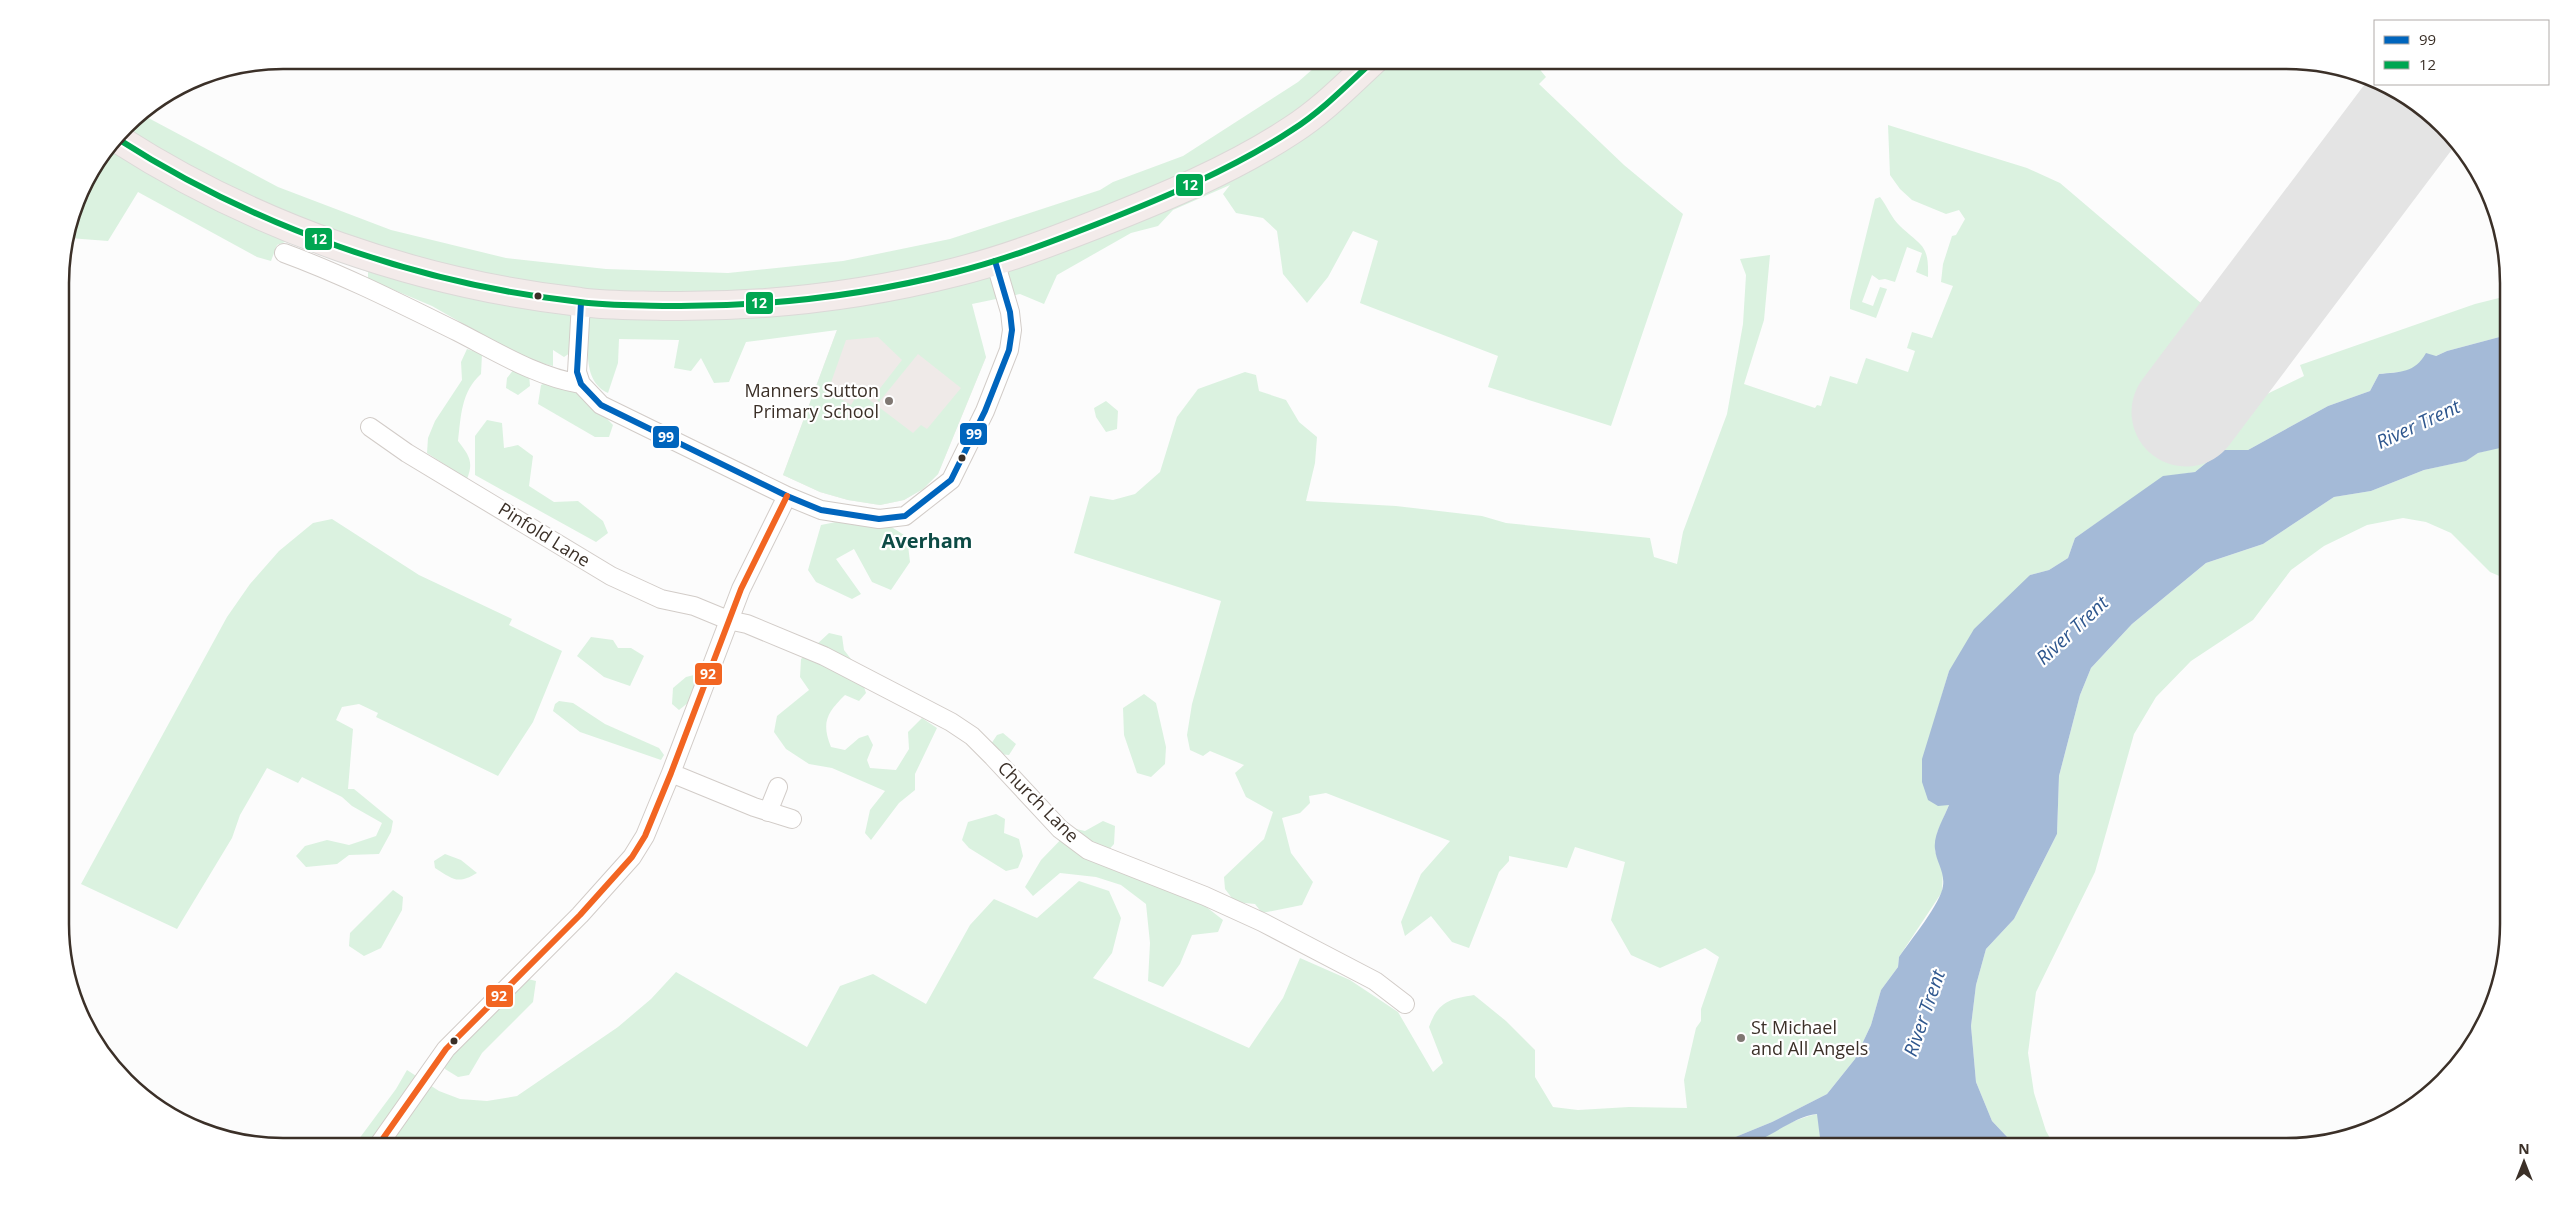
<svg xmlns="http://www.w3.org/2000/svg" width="2569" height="1207" font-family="'Open Sans',sans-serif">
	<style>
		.built { fill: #efeae8 }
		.green { fill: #dbf2e0; fill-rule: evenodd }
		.water { fill: #a4bad7 }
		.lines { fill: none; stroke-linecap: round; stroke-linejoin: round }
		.runway { stroke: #e4e4e4; stroke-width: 109 }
		.street-casing { stroke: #d2ccc8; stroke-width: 20 }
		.highway-casing { stroke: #dbd9d7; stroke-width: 30 }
		.street { stroke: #fff; stroke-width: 18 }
		.highway { stroke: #f3ebea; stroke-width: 28 }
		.bus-1-casing { stroke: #fff; stroke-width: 10 }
		.bus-2-casing { stroke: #fff; stroke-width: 10 }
		.bus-3-casing { stroke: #fff; stroke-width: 10 }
		.bus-1 { stroke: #0065bd; stroke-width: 6 }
		.bus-2 { stroke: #00a651; stroke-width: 6 }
		.bus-3 { stroke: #f26522; stroke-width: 6 }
		.bus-dot { fill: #3b3028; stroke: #fff; stroke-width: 2 }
		.poi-dot { fill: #7f7772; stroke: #fff; stroke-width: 2 }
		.labels { text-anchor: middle; stroke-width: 4.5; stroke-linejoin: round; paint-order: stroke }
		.poi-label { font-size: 18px; fill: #3b3028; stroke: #fff; text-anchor: end }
		.street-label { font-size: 18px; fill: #3b3028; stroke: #fff }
		.water-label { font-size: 19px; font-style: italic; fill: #2f578e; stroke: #fff }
		.quarter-label { font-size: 20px; font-weight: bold; fill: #0d4b45; stroke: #fff }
		.rim { fill: none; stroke: #3b3028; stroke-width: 2.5 }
		.line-badge { stroke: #fff; stroke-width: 2 }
		.badge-label { font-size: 14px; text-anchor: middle; font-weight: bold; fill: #fff }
	</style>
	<rect width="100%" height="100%" fill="#fcfcfc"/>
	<path class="built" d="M923,315L986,357L938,474L923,489L904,500L880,505L848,500L820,492L783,475L837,330Z"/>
	<path class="green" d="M1323,60H1532L1546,77L1539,84L1624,165L1683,214L1611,426L1488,387L1498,356L1360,303L1378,241L1353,231L1328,277L1307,303L1283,274L1277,231L1263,218L1236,213L1223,194L1230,185L1173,210L1158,226L1131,233L1057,275L1044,304L1020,294L972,304L986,357L938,474L923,489L904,500L880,505L848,500L820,492L783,475L837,330L746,342L729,382L714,383L701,358L691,371L674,368L679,340L619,339L618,363L608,393C588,384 587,361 588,341L564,357L553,350V366L525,359L432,306L368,279V272L288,241L277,245L271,261L257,257L138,192L108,241L69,238L83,184L139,113L278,187L391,230L506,258L606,269L728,273L843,261L950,239L1100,190L1113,182L1183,156L1298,82ZM878,337L902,360L874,396L879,402L918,354L961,388L927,429L921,425L913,433L859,392L851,405L828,391L846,340Z
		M1888,125L2027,168L2060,183L2215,315L2160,389L2185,434L2304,376L2300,365L2475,304L2507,296V335L2447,351L2420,363L2411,371L2379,374L2370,391L2328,406L2248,450H2222L2195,472L2163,477L2075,538L2068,558L2049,570L2030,575L1949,671L1936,715L1945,804L1949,805L1937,833L1935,851L1943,871L1942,892L1899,957L1898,967L1881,990L1871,1025L1855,1059L1827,1094L1772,1122L1711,1147H353L396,1089L407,1070L439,1091L460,1099L487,1101L517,1096L618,1027L651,999L676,972L807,1047L840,986L873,974L926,1004L970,925L994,899L1037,918L1079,881L1109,891L1121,918L1112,953L1093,978L1249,1048L1283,998L1300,958L1350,980L1398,1012L1433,1072L1443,1063L1429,1027C1438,1002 1449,999 1474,995L1506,1021L1535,1050V1077L1553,1107L1578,1110L1629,1107L1687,1108L1684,1080L1696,1028L1701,1021V1009L1719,957L1705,948L1660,968L1631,955L1611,920L1625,862L1575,847L1567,868L1509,856V861L1499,872L1469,948L1452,942L1431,916L1405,936L1401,922L1421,874L1450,841L1326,793L1309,796L1310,803L1300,813L1282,818L1291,853L1313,882L1302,905L1262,913L1255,904L1235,902L1225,889L1224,877L1264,839L1273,812L1246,797L1235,773L1244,765L1210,751L1203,756L1190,750L1187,735L1192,704L1221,601L1074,553L1090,496L1113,500L1135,494L1160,472L1177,417L1198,389L1245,372L1256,375L1259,391L1286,400L1299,422L1317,437L1315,463L1306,501L1396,506L1482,516L1506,523L1650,538L1654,557L1677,564L1683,532L1727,414L1743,324L1746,275L1740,259L1770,255L1764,320L1744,384L1815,408L1817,405L1821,406L1830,376L1857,384L1866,358L1908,372L1915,351L1907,348L1912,332L1932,338L1953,286L1941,282L1943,264L1952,236L1956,235L1965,219L1959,210L1946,214L1912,200L1900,189L1890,175Z
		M1880,197C1887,206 1892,219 1900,226C1922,247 1929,244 1928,277L1916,272L1922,253L1907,247L1895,282L1885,279L1879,280L1872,275L1862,302L1873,306L1880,287L1887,289L1876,318L1850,309V301L1875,199Z
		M467,349L482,354L481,374C461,392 461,416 458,441C469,455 474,462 467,479L427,453L428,438L435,421L462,380L461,362Z
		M514,369L529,374L530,386L518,395L506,388L507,378Z
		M549,381L577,388L613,425L609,437H595L538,404L541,385Z
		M1106,401L1118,411L1117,429L1106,432L1096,417L1094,408Z
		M487,420L502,423L504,448L518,445L533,456L529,486L554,502L578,501L603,521L608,533L596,542L475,475V436Z
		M2500,447L2508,456V576L2504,578L2490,572L2451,533L2426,522L2403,518L2367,525L2324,546L2291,570L2253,620L2191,661L2156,697L2134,734L2095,872L2036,992L2028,1053L2034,1093L2046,1131L2055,1147H2008L2009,1139L1992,1121L1976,1082L1971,1026L1976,985L1986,949L2014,919L2057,834L2059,776L2080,695L2091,668L2132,624L2206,563L2263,544L2334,497L2371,491L2424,470L2465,461L2478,453Z
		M332,519L419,575L512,619L509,625L562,651L533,722L498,776L376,717L378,713L359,704L342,707L336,720L353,729L348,789H354L393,821L391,832L379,854L349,855L337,864L306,867L296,856L305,846L327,840L349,845L376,836L382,823L352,806L342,797L302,777L298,783L267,768L240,815L232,838L177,929L81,884L227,617L250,584L279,551L313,523Z
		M836,522L890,526L907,537L910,562L891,590L872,582L854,549L836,559L861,594L852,599L816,582L808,570L821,525Z
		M829,633L842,636L844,650L858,668L866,693L859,701L845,695C827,713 821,722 831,747L845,750L859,738L868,735L873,745L867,760L870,768L896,770L909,749L908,732L922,718L937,728L915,774V790L899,803L871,840L865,833L870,810L885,791L832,768L809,764L786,749L774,732L777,716L809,690L800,677L801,659Z
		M591,637L613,640L618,648H631L644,656L630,686L604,677L577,656Z
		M694,675L696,681L689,702L679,710L672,704L673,688L686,677Z
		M1144,694L1156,703L1166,747L1165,764L1151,777L1137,773L1124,735L1123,708Z
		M559,701L573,703L605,724L659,748L664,755L661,760L580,732L553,711L555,704Z
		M1003,733L1016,744L1009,755L998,754L991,744L997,735Z
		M996,814L1005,819L1004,833L1019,839L1023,856L1018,868L1006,871L969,848L962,840L968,822Z
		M1103,821L1115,826L1114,844L1106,853L1113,870L1200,902L1223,920L1218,932L1192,935L1180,964L1163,987L1148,981L1150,943L1146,904L1121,885L1096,877L1060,873L1033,896L1025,887L1041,860L1072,828L1085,831Z
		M445,854L461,860L477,873C457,885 453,879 435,868L434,861Z
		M393,890L403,897L402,910L381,948L364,956L349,946L350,933Z
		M512,975L536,981L533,1002L482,1053L469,1075L458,1077L445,1069L442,1046Z
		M1818,1114L1820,1138L1831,1147H1740C1760,1138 1799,1116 1818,1114Z"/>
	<path class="water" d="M2507,335L2508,456L2500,448L2478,453L2466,461L2424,470L2371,491L2334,497L2263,544L2206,563L2132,624L2091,668L2080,695L2059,776L2057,834L2014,919L1986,949L1976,985L1971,1026L1976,1082L1992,1121L2009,1139L2008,1147H1831L1820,1138L1817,1114C1790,1117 1766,1143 1738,1147C1729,1148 1720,1147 1711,1147L1772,1122L1827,1094L1855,1059L1871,1025L1881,990L1898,967L1899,957C1910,941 1941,903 1943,886C1945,871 1936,862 1935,849C1933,835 1944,818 1949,805L1938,806L1928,800L1922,782V759L1949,671L1974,629L2030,575L2049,570L2068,558L2075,538L2163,476L2195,472L2222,450H2248L2328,406L2370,391L2379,374C2400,372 2415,373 2426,353L2436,356L2447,351Z"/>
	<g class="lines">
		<path class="runway" d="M2186,412L2418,104"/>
		<defs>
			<path id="street" d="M284,253C344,275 401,304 458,332C497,352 537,377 581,384
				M581,303L577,372L581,384L601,405L787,496L821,510L879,519L905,516L951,480L985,411L1009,350L1012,330L1010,312L995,261
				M370,427L407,453L611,576L661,599L694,606L728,620L747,624L824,656L951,722L972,736L993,757L1060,829L1088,850L1205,896L1262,922L1375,981L1405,1004
				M671,773L754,807L792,819
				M768,812L778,787
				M377,1147L446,1049L580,915L632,857L645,836L671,773L741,589L787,496"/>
			<path id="highway" d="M118,139C255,227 418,284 580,302C609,306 639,305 668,306C765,307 862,296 956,272C1004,260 1051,242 1097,224C1163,198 1233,169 1292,130C1322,111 1348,84 1374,60"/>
		</defs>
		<use href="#street" class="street-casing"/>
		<use href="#highway" class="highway-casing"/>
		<use href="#street" class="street"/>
		<use href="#highway" class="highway"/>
		<defs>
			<path id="bus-1" d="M581,303L577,372L581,384L601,405L787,496L821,510L879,519L905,516L951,480L985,411L1009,350L1012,330L1010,312L995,261"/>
			<path id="bus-2" d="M118,139C255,227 418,284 580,302C609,306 639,305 668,306C765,307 862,296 956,272C1004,260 1051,242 1097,224C1163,198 1233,169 1292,130C1322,111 1348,84 1374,60"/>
			<path id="bus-3" d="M377,1147L446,1049L580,915L632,857L645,836L671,773L741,589L787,496"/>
		</defs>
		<use href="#bus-1" class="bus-1-casing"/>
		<use href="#bus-2" class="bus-2-casing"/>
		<use href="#bus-3" class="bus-3-casing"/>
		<use href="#bus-1" class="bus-1"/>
		<use href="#bus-2" class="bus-2"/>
		<use href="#bus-3" class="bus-3"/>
	</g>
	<g class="bus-dot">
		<circle cx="538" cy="296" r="4.5"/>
		<circle cx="962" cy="458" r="4.5"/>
		<circle cx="454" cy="1041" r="4.5"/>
	</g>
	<g class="poi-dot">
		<circle cx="889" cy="401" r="5"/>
		<circle cx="1741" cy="1038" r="5"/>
	</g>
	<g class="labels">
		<g class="poi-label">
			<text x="879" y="397">Manners Sutton<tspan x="879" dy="21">Primary School</tspan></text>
			<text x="1751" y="1034" text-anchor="start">St Michael<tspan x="1751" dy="21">and All Angels</tspan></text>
		</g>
		<g class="street-label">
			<text transform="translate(544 535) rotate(32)" y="6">Pinfold Lane</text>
			<text transform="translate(1038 802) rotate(45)" y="6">Church Lane</text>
		</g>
		<g class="water-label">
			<text transform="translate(2418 424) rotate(-25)" y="7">River Trent</text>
			<text transform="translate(2072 630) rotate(-43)" y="7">River Trent</text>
			<text transform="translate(1924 1013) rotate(-71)" y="7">River Trent</text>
		</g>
		<g class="quarter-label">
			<text x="927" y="548">Averham</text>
		</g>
	</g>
	<path d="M0 0H2569V1207H0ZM283 69H2286A214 214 0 0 1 2500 283V924A214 214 0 0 1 2286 1138H283A214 214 0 0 1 69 924V283A214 214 0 0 1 283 69Z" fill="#fff" fill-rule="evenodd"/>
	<path class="rim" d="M283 69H2286A214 214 0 0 1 2500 283V924A214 214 0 0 1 2286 1138H283A214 214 0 0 1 69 924V283A214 214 0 0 1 283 69Z"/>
	<g class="line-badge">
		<rect x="1175" y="173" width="29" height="24" rx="5" fill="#00a651"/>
		<rect x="304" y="227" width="29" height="24" rx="5" fill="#00a651"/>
		<rect x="745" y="291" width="29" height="24" rx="5" fill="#00a651"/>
		<rect x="959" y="422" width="29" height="24" rx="5" fill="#0065bd"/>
		<rect x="652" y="425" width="28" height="24" rx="5" fill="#0065bd"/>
		<rect x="694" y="662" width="29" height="24" rx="5" fill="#f26522"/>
		<rect x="485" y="984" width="29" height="24" rx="5" fill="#f26522"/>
	</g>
	<g class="badge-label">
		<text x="1190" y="190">12</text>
		<text x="319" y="244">12</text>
		<text x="759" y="308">12</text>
		<text x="974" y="439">99</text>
		<text x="666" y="442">99</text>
		<text x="708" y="679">92</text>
		<text x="499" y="1001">92</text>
	</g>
	<rect x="2374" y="20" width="175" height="65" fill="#ffffff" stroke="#b1aca9"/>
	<rect x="2384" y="36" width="25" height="8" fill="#0065bd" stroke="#b1aca9"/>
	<text x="2419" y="45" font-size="15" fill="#3b3028">99</text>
	<rect x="2384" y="61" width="25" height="8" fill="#00a651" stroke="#b1aca9"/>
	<text x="2419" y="70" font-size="15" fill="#3b3028">12</text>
	<g transform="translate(2524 1162)" stroke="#ffffff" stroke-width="4" paint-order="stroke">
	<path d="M0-4L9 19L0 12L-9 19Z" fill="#3b3028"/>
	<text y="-8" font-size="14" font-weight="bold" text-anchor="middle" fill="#3b3028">N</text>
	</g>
</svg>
